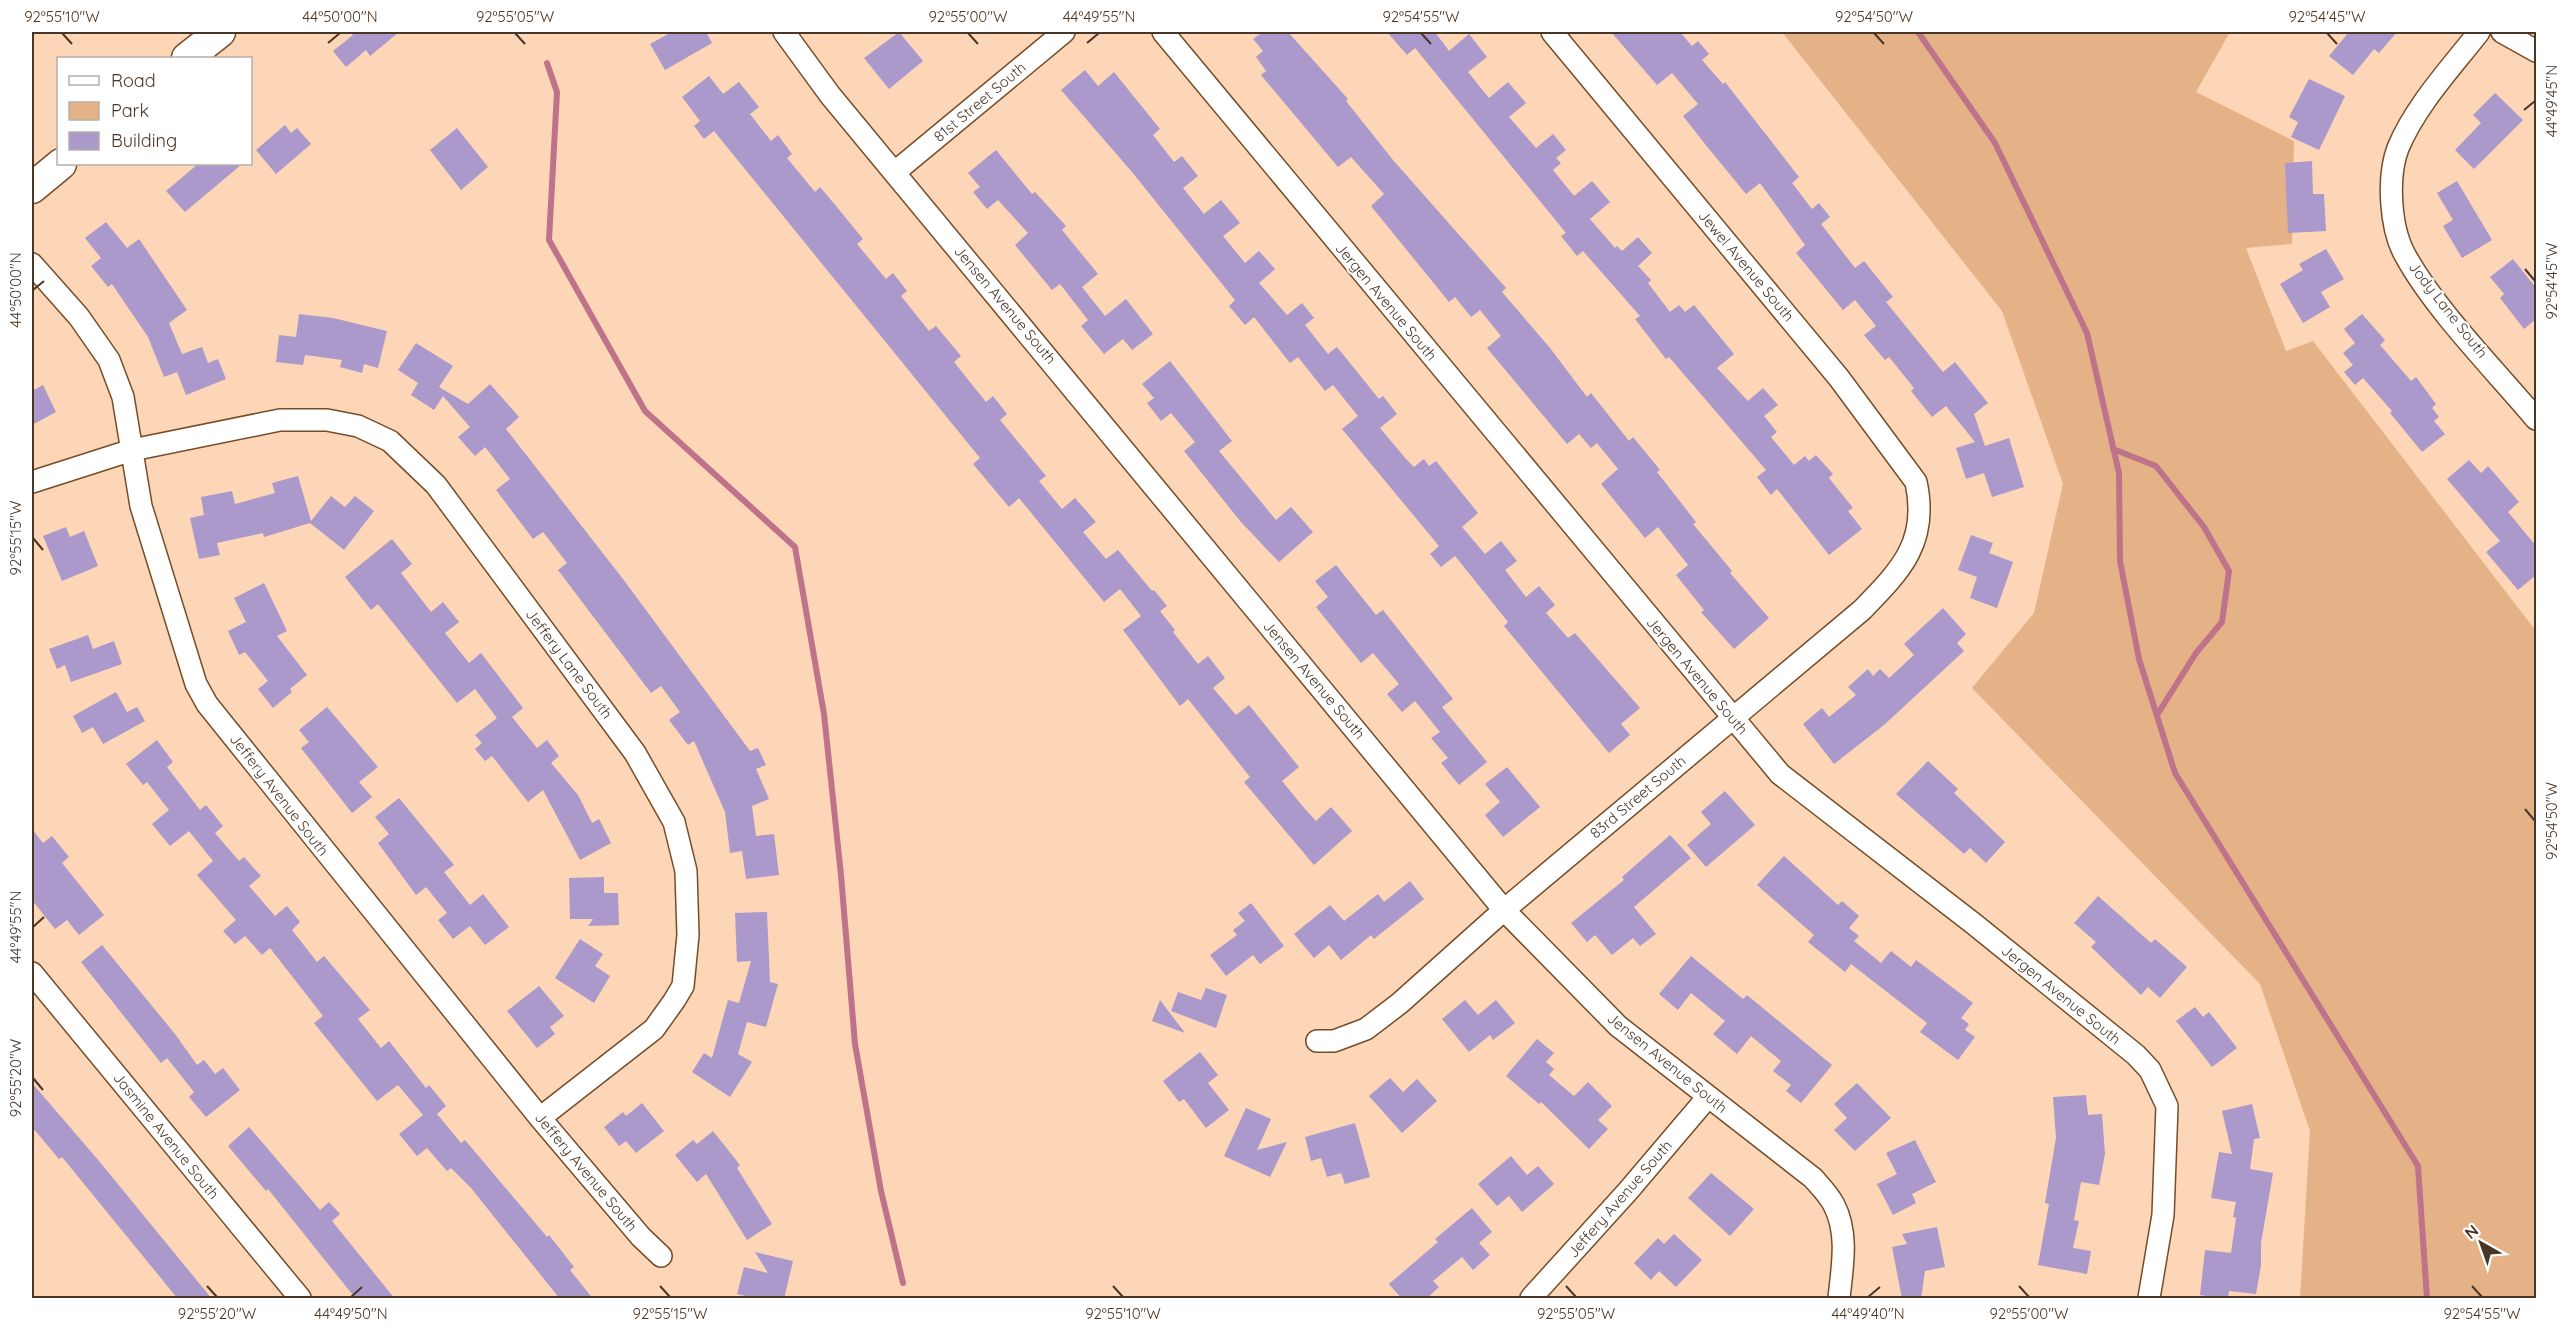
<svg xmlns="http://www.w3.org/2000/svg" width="2568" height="1330" font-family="Quicksand,sans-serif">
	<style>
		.green { fill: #e5b288 }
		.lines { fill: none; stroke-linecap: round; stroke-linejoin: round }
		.stream { stroke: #be738a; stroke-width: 6 }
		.building { fill: #aa99ca }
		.street-casing { stroke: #754d29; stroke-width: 24 }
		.secondary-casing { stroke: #754d29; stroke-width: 33 }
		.street { stroke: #fff; stroke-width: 21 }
		.secondary { stroke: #fff; stroke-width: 30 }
		.ticks { fill: none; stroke: #493627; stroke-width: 2 }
		.labels { text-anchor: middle; stroke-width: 4.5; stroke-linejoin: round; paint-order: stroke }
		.street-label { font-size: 15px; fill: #493627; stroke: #fff }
		.neatline { fill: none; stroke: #493627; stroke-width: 2 }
		.ticks-label { font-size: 15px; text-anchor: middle; fill: #493627 }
	</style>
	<rect width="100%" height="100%" fill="#fcd6b7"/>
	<path class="green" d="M1782,32H2230L2196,92L2294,141L2292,244L2246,248L2286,351L2313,341L2536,631V1298H2300L2310,1131L2260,984L1972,688L2034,613L2063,484L2002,311Z"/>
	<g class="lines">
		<path class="stream" d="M1918,32L1995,143L2087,333L2119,473L2120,561L2139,659L2175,773L2418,1166L2427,1298
			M547,63L557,92L549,240L645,411L795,547L824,714L841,875L855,1044L881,1191L903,1283
			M2113,449L2156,466L2204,527L2229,571L2222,622L2196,653L2157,715"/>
	</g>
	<path class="building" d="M350,32H399L370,56L366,50L346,67L333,51L353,35Z
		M672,32H706L712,43L665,70L650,44Z
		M899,32L923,61L889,89L864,58Z
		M1263,32H1288L1348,99L1346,101L1393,160L1506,288L1502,292L1550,348L1587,397L1591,393L1629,441L1633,437L1660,470L1657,472L1696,522L1693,524L1732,571L1730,573L1769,618L1734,649L1701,612L1704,610L1676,575L1688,565L1658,527L1645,538L1601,484L1618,469L1597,443L1591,448L1579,434L1567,444L1487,348L1501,336L1480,310L1471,317L1455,297L1449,302L1371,206L1384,194L1351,157L1338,167L1261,75L1266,71L1256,57L1263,51L1253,39Z
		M1387,32H1435L1449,51L1469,34L1487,57L1468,72L1489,98L1508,82L1526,103L1509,117L1536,148L1553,134L1566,150L1556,158L1561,163L1553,170L1574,196L1592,181L1610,202L1590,219L1615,248L1617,246L1622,251L1638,237L1652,253L1638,266L1651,280L1648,283L1670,312L1679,305L1685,312L1694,305L1734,354L1717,368L1748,401L1763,388L1778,405L1764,416L1777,432L1771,437L1794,465L1805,456L1809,461L1816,455L1833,474L1829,478L1853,508L1848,511L1862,529L1829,555L1777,489L1771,495L1757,477L1766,470L1669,357L1666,359L1635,319L1640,316L1583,251L1577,256L1561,236L1566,233L1415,48L1407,55Z
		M1611,32H1680L1692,46L1698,41L1709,54L1702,60L1723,84L1725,82L1799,177L1792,183L1812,209L1819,203L1830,217L1821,224L1855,268L1864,261L1893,297L1886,302L1943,372L1955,362L1988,403L1974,414L1985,446L2009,438L2024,487L1992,497L1984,473L1966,479L1956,448L1975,442L1946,406L1932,417L1911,391L1914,388L1889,357L1885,360L1864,335L1876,326L1855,300L1843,310L1796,253L1805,245L1760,183L1746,194L1705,144L1683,116L1698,104L1672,73L1657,85Z
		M2349,32H2397L2379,53L2374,49L2353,75L2329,56Z
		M1085,70L1098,86L1114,72L1160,129L1153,135L1174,162L1182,156L1198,176L1183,188L1204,214L1221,200L1240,223L1223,236L1245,263L1259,251L1275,269L1259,283L1287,315L1302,303L1314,318L1305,325L1328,354L1337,347L1379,399L1383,396L1397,414L1380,428L1406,459L1414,467L1424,459L1429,466L1436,461L1478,513L1462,527L1485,554L1501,541L1517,561L1505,570L1526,597L1539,586L1555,605L1546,613L1568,638L1575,633L1640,708L1621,724L1630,735L1609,753L1504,626L1508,622L1455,556L1441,567L1430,554L1439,546L1342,429L1358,416L1333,385L1325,391L1298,357L1290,363L1254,317L1245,325L1229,306L1235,300L1132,172L1061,90Z
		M709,76L723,94L739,82L759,107L750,114L771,141L778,135L792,154L787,158L815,192L820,187L836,206L863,239L857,244L886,279L893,273L907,291L901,296L929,331L936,326L961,356L954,362L986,402L993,396L1007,414L1000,420L1046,476L1039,481L1062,509L1075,498L1096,522L1083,532L1106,559L1118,550L1152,591L1154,590L1167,606L1160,611L1175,630L1173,632L1198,664L1208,656L1225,678L1213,688L1236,715L1249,705L1299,767L1282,781L1305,809L1316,821L1331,807L1352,831L1314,865L1244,782L1250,777L1188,699L1180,706L1123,630L1141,616L1120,589L1104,602L1019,498L1009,507L973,464L980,458L714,131L704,139L694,126L700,121L682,97Z
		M2309,79L2345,96L2319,150L2291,137L2298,122L2289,117Z
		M2495,93L2523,120L2474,169L2455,150L2481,123L2473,115Z
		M285,125L291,133L297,128L311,144L276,174L256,150Z
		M457,128L488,167L461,190L430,150Z
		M996,150L1032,194L1035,192L1066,226L1062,230L1098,274L1082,287L1105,316L1126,299L1153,334L1132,350L1123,339L1104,354L1081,326L1088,320L1060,284L1052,290L1015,245L1028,233L998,200L987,209L973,192L980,187L968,173Z
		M2312,161L2313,194H2324L2326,231L2288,233L2285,163Z
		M198,164H242L185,212L166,191Z
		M2457,181L2492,240L2462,258L2443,226L2453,220L2437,193Z
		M106,222L127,248L139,239L187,310L169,323L182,354L202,347L208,363L218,359L226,379L186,395L177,372L164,377L148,337L112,284L108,287L91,266L101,258L85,238Z
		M2326,249L2344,279L2321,292L2330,307L2303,323L2280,284L2303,270L2299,264Z
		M2513,259L2536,288V319L2524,329L2500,298L2504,294L2490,277Z
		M299,314L333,318L387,331L378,368L364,364L362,373L340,367L342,360L305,355L303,365L276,362L279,335L296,337Z
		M2362,314L2385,340L2380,345L2411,381L2416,377L2436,404L2432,408L2439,417L2434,421L2445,434L2422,452L2390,413L2392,411L2363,378L2355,385L2344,372L2353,365L2343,353L2355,343L2344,329Z
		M416,343L453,366L439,387L468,404L490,384L519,417L506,429L623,579L750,751L758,748L766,765L756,769L769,799L752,806L756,836L774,834L779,875L746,879L742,851L730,853L725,812L694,741L688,745L669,720L680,712L661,686L651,693L558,570L567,563L543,532L533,539L496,490L510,479L485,447L475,456L458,437L470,427L443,396L434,410L411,395L418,383L398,370Z
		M1170,361L1232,441L1219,451L1276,520L1291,507L1313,532L1279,562L1241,522L1184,451L1195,442L1171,413L1161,421L1147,403L1154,398L1142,384Z
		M43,385L56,412L32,425V391Z
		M2469,460L2481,473L2488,466L2519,502L2508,512L2536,546V575L2518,590L2486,552L2500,541L2447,479Z
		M298,476L311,521L331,496L345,507L355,496L374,511L344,550L310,523L264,537L263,533L217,543L220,555L199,559L190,518L204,515L201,497L232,491L235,504L275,493L272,483Z
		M66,527L70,537L84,531L98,566L62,581L43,536Z
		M1971,535L1993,543L1989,553L2013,562L1997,608L1970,598L1977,577L1958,570Z
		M392,539L412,564L401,573L431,612L443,602L459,622L445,633L469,663L481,653L523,708L512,717L537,748L547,740L559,756L551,763L578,795L592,823L599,819L611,843L580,860L543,790L528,802L492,756L485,761L475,749L482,743L475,735L497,718L475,689L457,703L378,604L371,610L345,577Z
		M1336,565L1376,615L1383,610L1453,699L1442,707L1487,762L1459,785L1441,763L1448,758L1431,738L1440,732L1415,701L1402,712L1387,694L1399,684L1373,653L1361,663L1316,607L1328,597L1315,581Z
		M264,583L287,631L277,636L307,675L290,689L292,692L273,708L258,689L268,681L245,652L239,655L228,631L246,622L234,598Z
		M1943,608L1966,634L1957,643L1964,651L1884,725L1834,764L1803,724L1822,708L1829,717L1856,695L1848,687L1868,669L1873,676L1880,669L1889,678L1914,655L1904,644Z
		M88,635L93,649L114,641L122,664L71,682L65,665L57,669L49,649Z
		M116,692L127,712L137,707L145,721L103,744L93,727L82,733L73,716Z
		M327,707L378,767L359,782L372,797L352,813L301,748L309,742L299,730Z
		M157,740L173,762L167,767L200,810L206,805L223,826L215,833L239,861L244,857L261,876L249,886L275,916L287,906L300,922L292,930L317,962L324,956L370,1010L358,1019L381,1048L389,1041L426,1088L429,1085L446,1106L437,1114L461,1143L465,1140L547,1237L549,1235L574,1267L570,1270L593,1299H560L471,1188L451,1168L447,1171L427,1148L417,1156L399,1134L423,1115L398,1085L377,1101L314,1023L323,1016L270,948L262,955L245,936L235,944L223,931L236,920L197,875L213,861L189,831L170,846L152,824L169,810L147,782L143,785L126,764Z
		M1928,761L1958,789L1954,793L2005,842L1986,863L1970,848L1964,854L1896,794Z
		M1507,767L1540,807L1503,837L1485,815L1500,802L1485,784Z
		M1725,791L1755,825L1706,867L1687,845L1711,824L1701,812Z
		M399,798L454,865L444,872L470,905L483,894L509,927L485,945L470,926L453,939L438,920L447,913L426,887L416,895L378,843L389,834L375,817Z
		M32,829L43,843L52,836L69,857L62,863L104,915L79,935L67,920L55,929L32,900Z
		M1670,835L1691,858L1634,907L1656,934L1640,946L1633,938L1612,955L1595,935L1587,942L1571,923L1624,880L1622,877Z
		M1784,856L1838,905L1842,901L1859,916L1849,928L1859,936L1854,941L1881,963L1891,951L1911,967L1916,960L1973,1003L1961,1018L1969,1024L1965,1030L1975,1037L1958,1060L1920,1032L1927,1023L1851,964L1845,972L1808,942L1814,935L1757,885Z
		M604,877V893H618L619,925L588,926L593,919H570L569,878Z
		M1410,881L1424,899L1374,939L1371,935L1341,960L1329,945L1314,958L1294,934L1330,905L1344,921L1378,894L1384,902Z
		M2098,896L2151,943L2155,939L2187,967L2160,998L2148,987L2141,995L2091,947L2096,942L2074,923Z
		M1251,903L1284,946L1260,964L1253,955L1226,976L1210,955L1237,935L1233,930L1245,921L1238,913Z
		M767,912L770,982L778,984L766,1027L747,1022L738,1054L752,1062L730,1097L692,1072L704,1053L712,1058L728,1000L739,1003L751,961L737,962L735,913Z
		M580,939L603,954L595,966L610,976L594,1003L555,978Z
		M102,945L175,1034L197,1065L204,1060L215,1074L223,1068L240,1090L206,1117L189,1097L194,1092L167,1058L161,1063L81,962Z
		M1691,956L1743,999L1747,995L1832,1065L1801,1103L1786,1091L1791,1085L1773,1071L1781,1061L1751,1036L1737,1054L1713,1034L1725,1021L1691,993L1678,1010L1659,994Z
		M539,986L564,1016L550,1027L555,1034L537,1048L507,1011Z
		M1206,988L1227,995L1216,1028L1171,1011L1178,992L1201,1000Z
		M1160,1000L1185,1033L1152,1021Z
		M1465,1000L1478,1015L1496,1000L1515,1023L1493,1040L1490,1035L1469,1052L1442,1019Z
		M2195,1007L2203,1017L2209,1012L2237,1048L2212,1067L2176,1021Z
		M1537,1039L1554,1053L1546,1062L1554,1069L1549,1075L1574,1096L1588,1082L1612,1106L1598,1120L1608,1129L1589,1149L1541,1102L1539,1104L1506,1076Z
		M1200,1052L1218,1075L1208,1083L1229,1110L1206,1128L1184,1099L1179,1102L1163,1081Z
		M1390,1078L1403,1092L1417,1079L1437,1101L1402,1133L1369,1096Z
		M32,1083L99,1161L212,1299H178L62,1157L59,1159L32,1127Z
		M1857,1083L1891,1118L1855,1151L1834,1130L1847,1118L1834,1104Z
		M2086,1095L2088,1115L2102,1114L2105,1154L2099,1185L2081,1182L2074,1220L2079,1221L2073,1248L2091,1251L2087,1274L2038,1265L2049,1204L2045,1203L2056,1138L2053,1097Z
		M642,1103L664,1131L636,1153L626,1141L619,1146L604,1127L623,1112L626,1116Z
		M2252,1104L2260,1138L2254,1139L2250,1169L2273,1173L2261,1243V1265L2256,1294L2229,1291L2228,1299L2200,1295L2205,1250L2231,1253L2236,1218L2233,1217L2236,1202L2211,1198L2219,1152L2232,1154L2222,1111Z
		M1246,1108L1271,1119L1257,1150L1287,1142L1270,1177L1224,1156Z
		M1355,1123L1370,1177L1345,1184L1341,1173L1327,1177L1321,1158L1311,1161L1305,1137Z
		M249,1127L320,1210L329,1202L340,1214L332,1221L395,1299H356L268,1189L266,1191L228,1146Z
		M713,1131L740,1165L737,1168L772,1224L747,1240L706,1174L697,1182L675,1155L693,1140L697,1144Z
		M1915,1140L1936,1182L1912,1194L1916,1203L1893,1215L1877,1184L1897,1174L1886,1153Z
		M1511,1156L1527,1175L1538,1166L1554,1184L1522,1212L1509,1196L1497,1206L1478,1184Z
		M1711,1173L1754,1209L1730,1236L1688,1198Z
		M1472,1208L1492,1232L1479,1243L1490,1255L1473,1270L1462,1257L1433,1281L1439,1287L1426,1299H1402L1389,1284L1438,1242L1435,1239Z
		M1937,1227L1945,1267L1925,1271L1921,1299H1902L1892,1247L1907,1244L1902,1234Z
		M1674,1234L1702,1260L1676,1287L1659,1271L1651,1280L1634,1263L1658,1238L1664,1244Z
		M755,1252L793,1261L784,1299H759L737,1294L744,1267L768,1273Z"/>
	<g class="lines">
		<defs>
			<path id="street" d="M784,32L830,95L1504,910L1618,1026L1813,1178C1820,1186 1829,1195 1834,1205C1849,1234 1842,1268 1839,1298
				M1163,32L1780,774L1974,924L2136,1055L2150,1070L2167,1106L2163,1215L2149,1298
				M2479,32C2451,68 2416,105 2398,148C2387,177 2390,228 2405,255C2435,310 2495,370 2536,419
				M2502,32L2536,51
				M895,172L1064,32
				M32,264L79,317L109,360L123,397L141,506L196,684L207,704L540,1118L641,1237L661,1256
				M32,482L132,450L280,420H327L358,426L390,441L436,485L635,753L674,822L686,871L688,935L683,986L674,1001L654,1029L540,1118
				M32,973L300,1298
				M1317,1041H1334L1366,1029L1400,1003L1504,910L1862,610C1901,570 1929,542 1916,482L1839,378L1552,32
				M1531,1298L1628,1191L1707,1098"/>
			<path id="secondary" d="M187,58L220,32
				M32,188L61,164"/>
		</defs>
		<use href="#street" class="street-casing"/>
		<use href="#secondary" class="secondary-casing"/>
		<use href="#street" class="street"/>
		<use href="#secondary" class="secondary"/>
	</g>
	<path class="ticks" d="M62,33L72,44M515,33L525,44M968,33L978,44M1421,33L1431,44M1874,33L1884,44M2327,33L2337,44M328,43L340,33M1087,43L1099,33M2524,110L2535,101M2525,269L2535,281M33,290L44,281M33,538L43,550M2525,809L2535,821M33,927L44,917M33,1078L43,1090M207,1286L217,1297M660,1286L670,1297M1113,1286L1123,1297M1566,1286L1576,1297M2019,1286L2029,1297M2472,1286L2482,1297M351,1297L362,1287M1868,1297L1880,1287"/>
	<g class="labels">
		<g class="street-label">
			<text transform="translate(980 102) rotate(-40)" y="5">81st Street South</text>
			<text transform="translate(1746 266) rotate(50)" y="5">Jewel Avenue South</text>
			<text transform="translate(1386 302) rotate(50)" y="5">Jergen Avenue South</text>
			<text transform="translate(1005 305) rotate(50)" y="5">Jensen Avenue South</text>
			<text transform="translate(2448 310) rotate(52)" y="5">Jody Lane South</text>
			<text transform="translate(569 664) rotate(53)" y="5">Jeffery Lane South</text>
			<text transform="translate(1697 676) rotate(50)" y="5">Jergen Avenue South</text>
			<text transform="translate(1314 680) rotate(50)" y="5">Jensen Avenue South</text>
			<text transform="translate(279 795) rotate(52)" y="5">Jeffery Avenue South</text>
			<text transform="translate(1638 797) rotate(-40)" y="5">83rd Street South</text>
			<text transform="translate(2061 995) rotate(39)" y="5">Jergen Avenue South</text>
			<text transform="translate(1667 1063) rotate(39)" y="5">Jensen Avenue South</text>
			<text transform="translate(166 1136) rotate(51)" y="5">Jasmine Avenue South</text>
			<text transform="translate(586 1172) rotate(50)" y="5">Jeffery Avenue South</text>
			<text transform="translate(1620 1199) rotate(-49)" y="5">Jeffery Avenue South</text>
		</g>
	</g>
	<rect width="2568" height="1330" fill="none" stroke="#ffffff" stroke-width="66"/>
	<rect x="57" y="57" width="195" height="108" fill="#ffffff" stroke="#b6afa9" stroke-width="1.5"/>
	<rect x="69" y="76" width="30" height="9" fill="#ffffff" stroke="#b6afa9" stroke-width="1.5"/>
	<text x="111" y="87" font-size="18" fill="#493627">Road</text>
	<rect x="69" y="102" width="30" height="18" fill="#e5b288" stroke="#b6afa9" stroke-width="1.5"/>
	<text x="111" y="117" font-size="18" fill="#493627">Park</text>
	<rect x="69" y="132" width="30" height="18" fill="#aa99ca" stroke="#b6afa9" stroke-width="1.5"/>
	<text x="111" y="147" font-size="18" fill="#493627">Building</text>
	<g transform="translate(2481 1243) rotate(320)" stroke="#ffffff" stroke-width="4.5" paint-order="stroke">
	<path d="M0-4.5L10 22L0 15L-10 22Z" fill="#493627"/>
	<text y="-9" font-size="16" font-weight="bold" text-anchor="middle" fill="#493627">N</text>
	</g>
	<rect x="33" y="33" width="2502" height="1264" class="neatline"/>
	<g class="ticks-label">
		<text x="62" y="22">92°55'10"W</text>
		<text x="340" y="22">44°50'00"N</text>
		<text x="515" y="22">92°55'05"W</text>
		<text x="968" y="22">92°55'00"W</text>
		<text x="1099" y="22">44°49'55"N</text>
		<text x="1421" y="22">92°54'55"W</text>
		<text x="1874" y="22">92°54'50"W</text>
		<text x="2327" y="22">92°54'45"W</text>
		<text transform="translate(2552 101) rotate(-90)" y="5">44°49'45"N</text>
		<text transform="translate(2552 281) rotate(-90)" y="5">92°54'45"W</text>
		<text transform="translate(16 290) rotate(-90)" y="5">44°50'00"N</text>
		<text transform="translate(16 538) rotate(-90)" y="5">92°55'15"W</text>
		<text transform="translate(2552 821) rotate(-90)" y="5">92°54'50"W</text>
		<text transform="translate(16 927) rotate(-90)" y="5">44°49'55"N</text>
		<text transform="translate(16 1078) rotate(-90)" y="5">92°55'20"W</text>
		<text x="217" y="1319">92°55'20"W</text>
		<text x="351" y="1319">44°49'50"N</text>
		<text x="670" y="1319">92°55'15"W</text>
		<text x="1123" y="1319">92°55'10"W</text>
		<text x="1576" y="1319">92°55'05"W</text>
		<text x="1868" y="1319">44°49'40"N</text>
		<text x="2029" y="1319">92°55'00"W</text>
		<text x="2482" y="1319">92°54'55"W</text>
	</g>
</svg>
